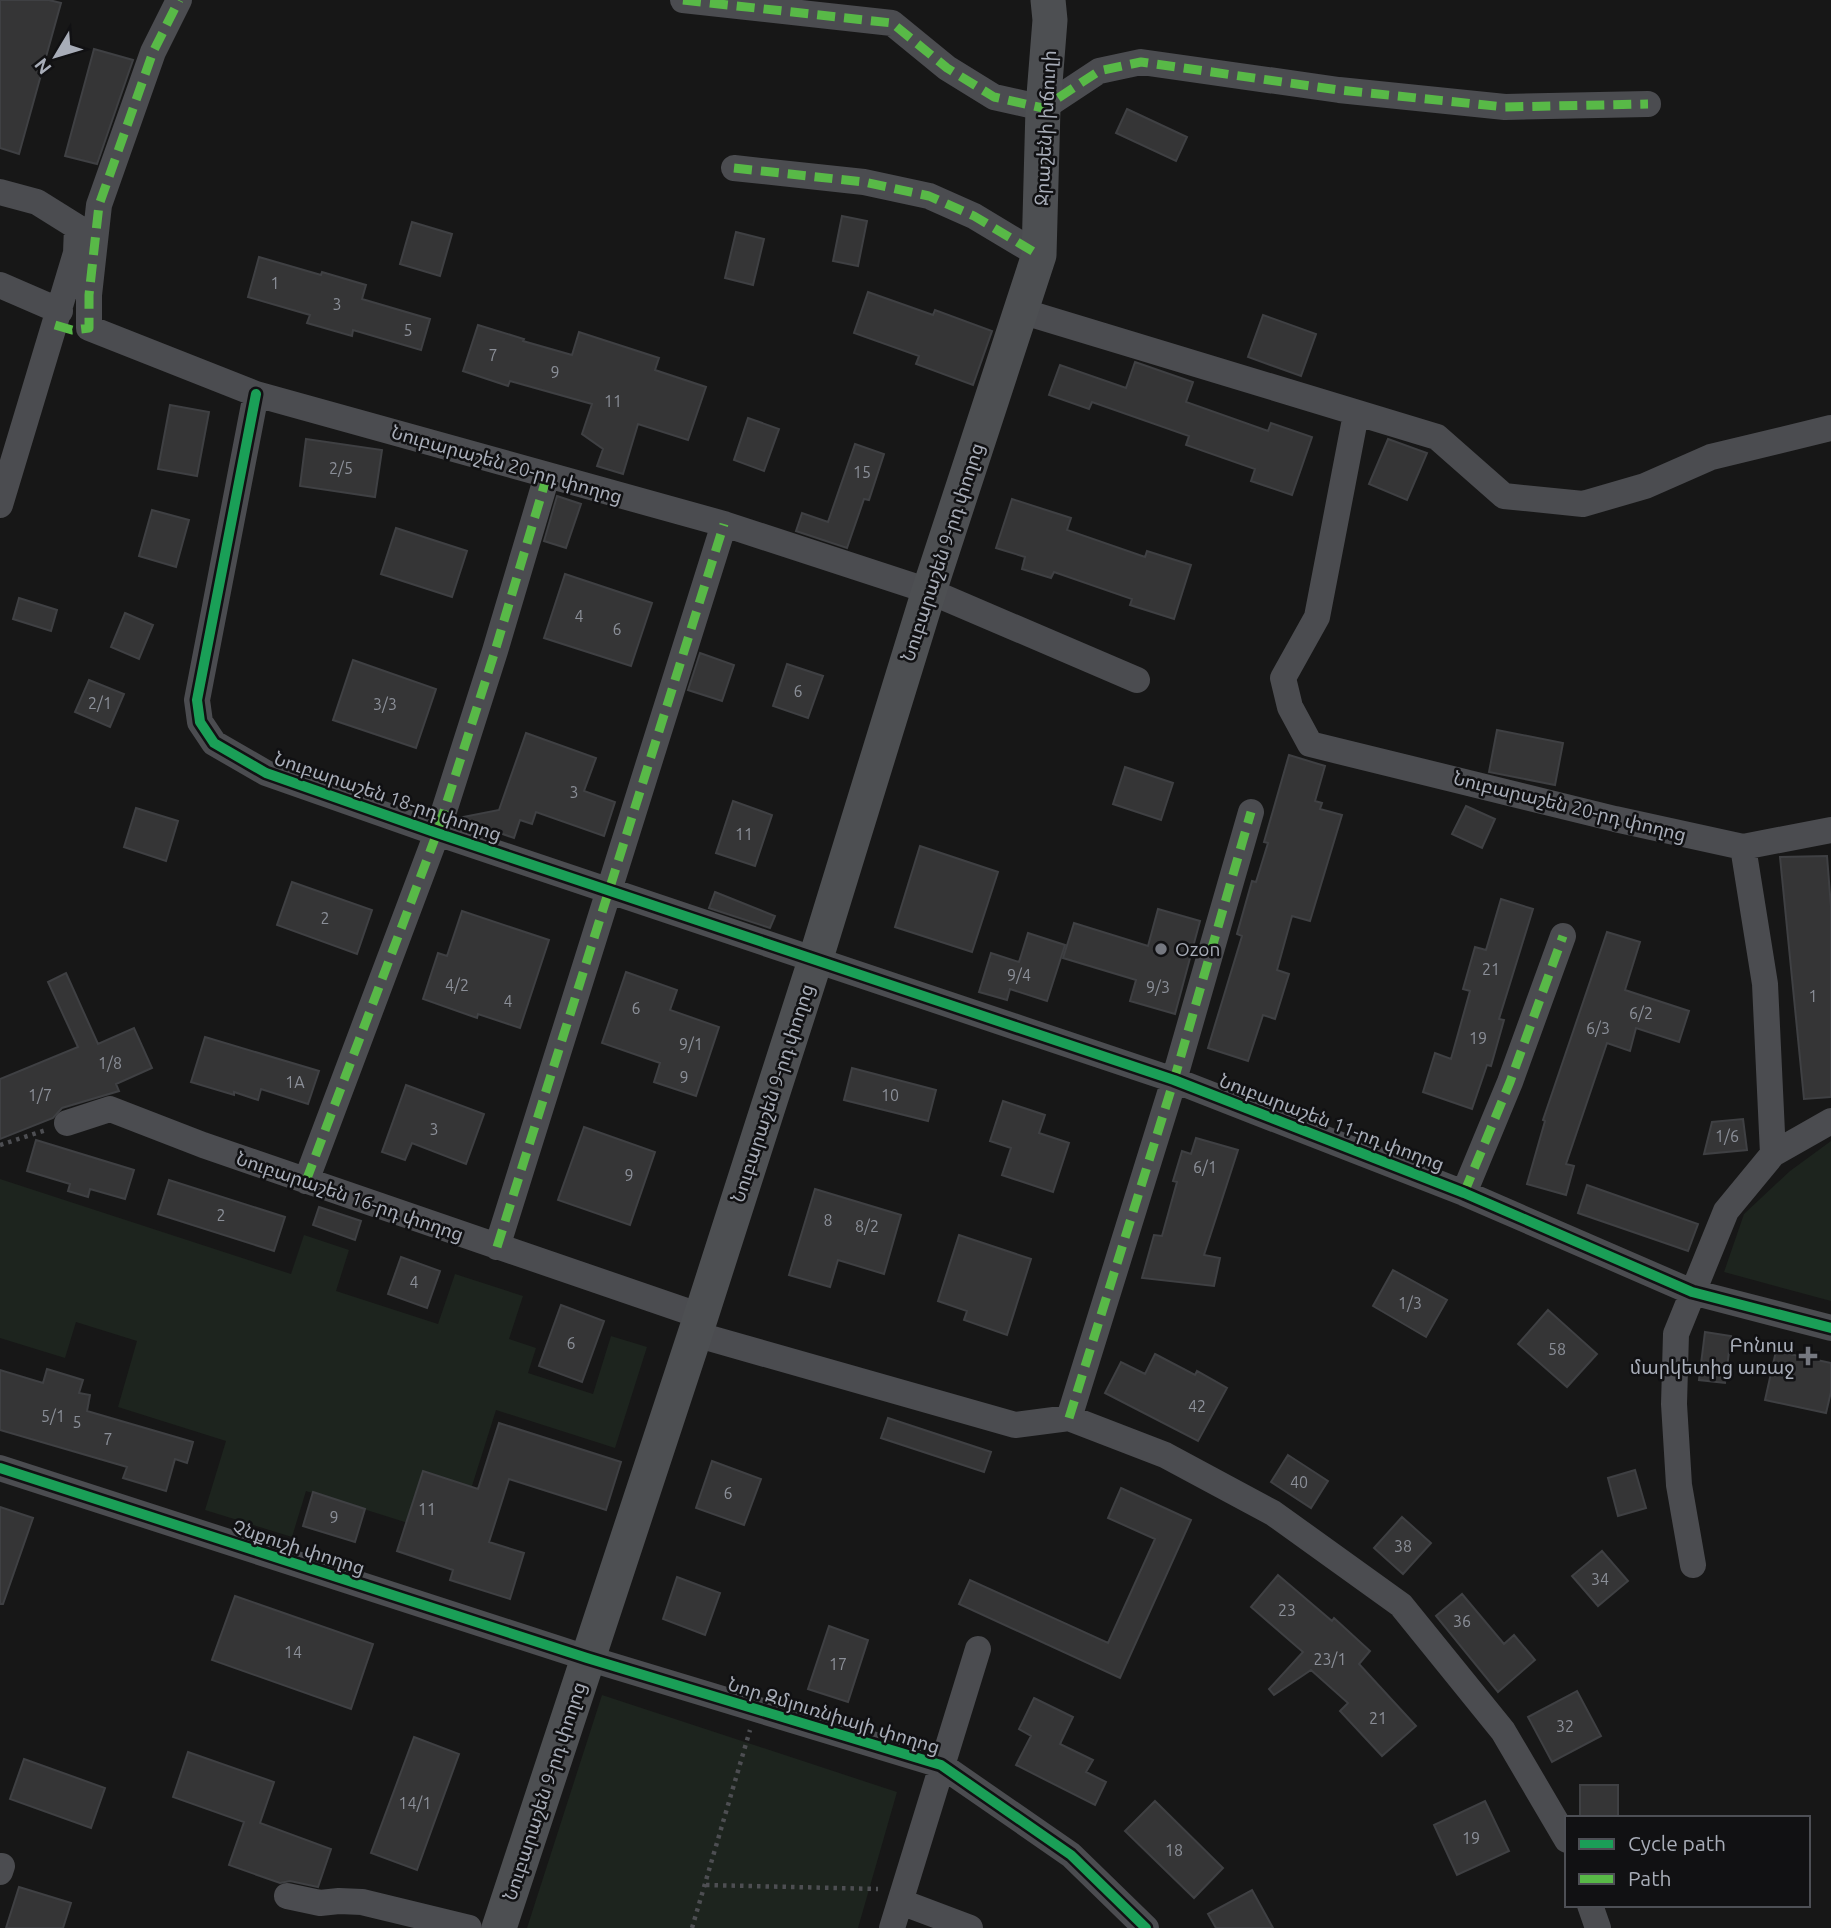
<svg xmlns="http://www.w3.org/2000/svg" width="1831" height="1928" font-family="Ubuntu,'Noto Sans Armenian',sans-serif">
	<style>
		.green { fill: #1d241e }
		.building { fill: #353536; stroke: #3f4043; stroke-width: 2 }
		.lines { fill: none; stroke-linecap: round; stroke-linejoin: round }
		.path { stroke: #4d4e52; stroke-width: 4.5; stroke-dasharray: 3.5 5; stroke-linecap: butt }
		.minor { stroke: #4b4c50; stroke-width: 26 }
		.major { stroke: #4d4f52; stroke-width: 35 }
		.quiet { stroke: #58b947; stroke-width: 9; stroke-dasharray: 18 9; stroke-linecap: butt }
		.cycleway-casing { stroke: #111113; stroke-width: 15 }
		.cycleway { stroke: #1a9f57; stroke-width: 10 }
		.poi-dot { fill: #757880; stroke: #111113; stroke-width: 2.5 }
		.labels { text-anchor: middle; stroke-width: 5; stroke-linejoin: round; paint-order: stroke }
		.number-label { font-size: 16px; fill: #8b8f98 }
		.street-label { font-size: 19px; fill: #a8adb8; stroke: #111113 }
		.poi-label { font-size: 19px; fill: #a8adb8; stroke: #111113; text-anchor: start }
	</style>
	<rect width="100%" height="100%" fill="#171717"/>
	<path class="green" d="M1831,1141V1301L1724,1272L1744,1214L1790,1171Z
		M0,1179L291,1274L304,1235L349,1250L336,1291L438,1324L455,1274L523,1296L509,1339L536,1348L528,1373L593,1394L611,1336L647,1347L615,1448L496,1410L471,1489L408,1523L306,1491L292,1537L205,1510L226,1441L118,1407L137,1341L76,1322L65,1358L0,1338Z
		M602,1695L897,1792L858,1928H527Z"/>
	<path class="building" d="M0,0H49L61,3L19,154L0,148Z
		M94,49L133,60L97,164L65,156Z
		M1127,109L1187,137L1176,161L1116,133Z
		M842,216L867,221L858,266L833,261Z
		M412,222L452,234L440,276L400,264Z
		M736,232L764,239L753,285L725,278Z
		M259,257L321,275L322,272L366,285L362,299L430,319L421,350L353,330L352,336L307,323L310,315L248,297Z
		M868,292L933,315L935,310L992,331L973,385L916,364L919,356L854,333Z
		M1263,315L1316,334L1301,376L1248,357Z
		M478,325L524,339L523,341L572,355L579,332L659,358L655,370L706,387L688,440L638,424L623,474L597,466L603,449L582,434L592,404L510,381L508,386L463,371Z
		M1135,362L1193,382L1186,402L1268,431L1271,423L1312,437L1292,495L1251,481L1255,469L1186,445L1189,436L1092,402L1089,409L1049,395L1060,365L1126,388Z
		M170,405L209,412L197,476L158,469Z
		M748,418L779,429L764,471L734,460Z
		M306,439L382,450L375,497L300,486Z
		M1388,439L1427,453L1407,500L1369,484Z
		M855,444L884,454L869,500L864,499L847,548L796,531L802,513L828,522Z
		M557,496L581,504L566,548L544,541Z
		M1012,499L1071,518L1067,530L1145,557L1147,551L1191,565L1174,619L1130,605L1132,599L1054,572L1051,578L1022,569L1025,557L996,548Z
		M152,510L189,520L176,567L139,556Z
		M396,528L467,551L452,597L381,574Z
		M565,574L652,603L631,666L544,638Z
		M19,598L57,610L51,631L13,619Z
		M125,613L153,625L139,659L111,647Z
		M700,653L734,665L722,701L688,690Z
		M353,660L436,689L416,748L333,720Z
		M787,664L823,676L808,718L773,706Z
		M89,680L124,694L110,727L75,712Z
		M1497,730L1563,743L1555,785L1489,772Z
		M526,733L596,758L584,791L615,802L604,836L536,812L532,824L520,820L514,838L458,818L499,810Z
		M1289,755L1325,766L1315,801L1322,803L1320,809L1342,815L1310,921L1292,916L1277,970L1289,974L1275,1019L1263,1015L1248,1061L1208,1048L1242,936L1237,934L1252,881L1256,882L1268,843L1264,842Z
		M1125,767L1173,783L1161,820L1113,804Z
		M733,801L772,815L755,866L716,853Z
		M1466,806L1495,819L1482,848L1452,834Z
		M136,808L178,821L166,861L124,847Z
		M920,846L998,872L972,952L895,927Z
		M1827,856L1831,907V1097L1804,1099L1780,857Z
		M292,882L372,910L357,954L277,925Z
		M715,892L775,916L770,928L709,908Z
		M1501,899L1533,909L1499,1019L1504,1020L1491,1066L1487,1065L1472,1109L1423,1092L1435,1053L1451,1059L1470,991L1463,989L1475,947L1486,950Z
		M1158,909L1200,921L1175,1014L1130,1001L1136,980L1063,958L1074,923L1148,946Z
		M462,911L549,940L520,1028L478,1014L477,1018L423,999L438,953L447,956Z
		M1607,932L1640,942L1625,990L1689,1011L1679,1042L1636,1028L1630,1051L1607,1043L1566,1164L1574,1166L1566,1195L1527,1184L1545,1121L1543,1120Z
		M1028,933L1065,945L1047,1001L1010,989L1007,1000L979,992L991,953L1019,962Z
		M626,972L677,990L670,1010L719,1027L696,1096L654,1082L660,1063L602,1043Z
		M66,973L98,1044L134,1028L152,1068L116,1084L119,1091L62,1108L53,1118L0,1139V1079L78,1047L48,982Z
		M205,1037L319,1071L308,1104L261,1089L258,1100L234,1092V1095L191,1082Z
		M852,1068L936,1090L928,1121L844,1100Z
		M406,1085L484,1114L466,1164L412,1143L405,1160L382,1152Z
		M1003,1101L1045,1115L1039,1133L1069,1143L1053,1192L1002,1175L1011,1148L990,1141Z
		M1743,1119L1747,1150L1704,1154L1712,1122Z
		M584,1127L655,1152L630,1225L558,1200Z
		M1196,1138L1238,1150L1204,1255L1220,1258L1214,1286L1142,1278L1154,1235L1162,1236L1177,1182L1173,1181L1182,1151L1191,1154Z
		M36,1140L134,1170L125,1199L90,1189L88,1197L68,1191L70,1184L27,1171Z
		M169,1180L285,1217L274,1251L158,1214Z
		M1587,1185L1698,1224L1688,1251L1578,1213Z
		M815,1189L901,1215L884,1274L838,1260L830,1287L789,1275Z
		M319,1207L361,1221L355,1240L313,1225Z
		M959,1235L1031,1259L1007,1335L964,1320L967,1311L938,1301Z
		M401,1257L440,1271L427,1308L388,1294Z
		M1393,1270L1447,1300L1426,1337L1373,1306Z
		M561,1305L604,1321L582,1382L539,1366Z
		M1548,1310L1597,1354L1567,1387L1518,1344Z
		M1705,1332L1731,1336L1725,1383L1699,1380Z
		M1776,1351L1831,1363V1392L1826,1413L1765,1400Z
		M1155,1354L1195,1375L1197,1371L1227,1388L1198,1441L1105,1393L1121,1362L1145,1374Z
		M47,1369L83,1380L79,1393L90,1395L87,1411L193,1442L187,1463L175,1459L166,1491L123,1478L127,1467L0,1430V1370L43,1383Z
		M888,1418L991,1452L984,1472L881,1438Z
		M499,1423L621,1462L606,1510L509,1479L489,1542L524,1553L510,1599L450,1580L453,1570L397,1551L423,1471L478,1489Z
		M1288,1455L1328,1481L1311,1508L1271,1482Z
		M712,1461L761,1479L744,1525L696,1508Z
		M1635,1470L1646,1508L1618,1516L1608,1478Z
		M1121,1488L1191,1520L1120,1678L959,1604L970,1580L1108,1643L1155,1539L1108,1518Z
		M313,1492L365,1509L355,1542L303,1526Z
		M0,1507L33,1518L3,1604H0Z
		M1402,1517L1431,1543L1403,1574L1374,1548Z
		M1602,1551L1628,1581L1598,1606L1572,1576Z
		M1278,1575L1332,1621L1334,1618L1370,1651L1359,1664L1416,1726L1382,1756L1340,1711L1348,1703L1311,1670L1274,1695L1269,1689L1303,1652L1251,1607Z
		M677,1577L720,1593L705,1635L663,1619Z
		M1462,1594L1504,1644L1514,1635L1535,1660L1498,1692L1436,1616Z
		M235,1596L373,1644L351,1709L212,1660Z
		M829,1626L868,1640L848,1702L808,1689Z
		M1577,1691L1601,1736L1552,1762L1528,1717Z
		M1034,1698L1073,1717L1060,1744L1093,1760L1086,1772L1106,1782L1095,1805L1016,1765L1031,1736L1019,1729Z
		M414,1737L459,1754L417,1870L371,1853Z
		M188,1752L274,1782L260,1823L331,1849L318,1887L290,1881L280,1883L229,1865L244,1822L173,1797Z
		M24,1759L105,1788L91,1828L10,1799Z
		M1580,1785H1618V1818H1580Z
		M1155,1801L1223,1868L1194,1898L1125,1831Z
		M1485,1801L1509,1851L1457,1875L1434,1825Z
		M19,1887L71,1903L63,1928H6Z
		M1252,1890L1273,1928H1216L1208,1914Z"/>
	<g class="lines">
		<path class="path" d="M0,1145L46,1130
			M706,1885L878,1889
			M692,1928L750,1730"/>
		<path class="minor" d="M179,0L153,52L99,205L89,295V328L256,394L724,524L929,591L1137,680
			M683,0L892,23L947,68L994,97L1043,108L1099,71L1141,62L1339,90L1505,107L1648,104
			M734,168L864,182L929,196L974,216L1039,255
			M0,192L37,202L77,227L76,253L0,505
			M0,285L60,311
			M1021,311L1437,437L1504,496L1583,504L1645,486L1711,457L1831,428
			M256,394L197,700L200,722L214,743L266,773L437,833L1174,1080L1464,1193L1692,1292L1831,1328
			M1356,414L1317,617L1283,678L1290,707L1310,744L1615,819L1743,847L1831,830
			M1743,847L1765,984L1773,1154
			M67,1123L110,1109L203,1145L701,1316
			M306,1181L437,833L495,651L547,476
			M1464,1193L1510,1082L1563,936
			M497,1247L724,524
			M695,1334L1015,1425L1069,1418L1165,1455L1273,1513L1401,1605L1503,1731L1567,1840
			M1069,1418L1174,1080L1251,812
			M0,1468L587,1658L941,1765L1071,1855L1146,1928
			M1693,1565L1679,1485L1674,1404L1676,1334L1726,1211L1773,1154L1831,1121
			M0,1872L2,1866
			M287,1896L320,1903L339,1901L362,1902L469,1928
			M901,1902L970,1928
			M1590,1905L1598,1928
			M892,1928L978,1649"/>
		<path class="major" d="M499,1928L701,1316L815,961L929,591L1039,255L1043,108L1050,20L1048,0"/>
		<path class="quiet" d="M683,0L892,23L947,68L994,97L1043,108L1099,71L1141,62L1339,90L1505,107L1648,104
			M734,168L864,182L929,196L974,216L1039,255
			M55,325L72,330L89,328V295L99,205L153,52L179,0
			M306,1181L437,833L495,651L547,476
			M1464,1193L1510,1082L1563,936
			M497,1247L724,524
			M1069,1418L1174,1080L1251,812"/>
		<defs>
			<path id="cycleway" d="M256,394L197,700L200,722L214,743L266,773L437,833L1174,1080L1464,1193L1692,1292L1831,1328
				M0,1468L587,1658L941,1765L1071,1855L1146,1928"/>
		</defs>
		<use href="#cycleway" class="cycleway-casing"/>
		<use href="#cycleway" class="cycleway"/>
	</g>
	<g class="poi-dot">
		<circle cx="1161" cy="949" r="7"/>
		<path d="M1804.5 1345.5h7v7h7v7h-7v7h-7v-7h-7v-7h7z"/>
	</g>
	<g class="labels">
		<g class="number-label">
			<text x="275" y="289">1</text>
			<text x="337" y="310">3</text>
			<text x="408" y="336">5</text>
			<text x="493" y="361">7</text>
			<text x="555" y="378">9</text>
			<text x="613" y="407">11</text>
			<text x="341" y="474">2/5</text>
			<text x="862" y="478">15</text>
			<text x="579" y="622">4</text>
			<text x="617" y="635">6</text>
			<text x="798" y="697">6</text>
			<text x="100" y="709">2/1</text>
			<text x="385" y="710">3/3</text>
			<text x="574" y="798">3</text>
			<text x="744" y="840">11</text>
			<text x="325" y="924">2</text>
			<text x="1491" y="975">21</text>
			<text x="1019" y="981">9/4</text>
			<text x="457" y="991">4/2</text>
			<text x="1158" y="993">9/3</text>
			<text x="1813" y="1002">1</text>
			<text x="508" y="1007">4</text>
			<text x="636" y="1014">6</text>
			<text x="1641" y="1019">6/2</text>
			<text x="1598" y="1034">6/3</text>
			<text x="1478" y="1044">19</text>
			<text x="691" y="1050">9/1</text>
			<text x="110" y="1069">1/8</text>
			<text x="684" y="1083">9</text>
			<text x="295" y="1088">1A</text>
			<text x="40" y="1101">1/7</text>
			<text x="890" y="1101">10</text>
			<text x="434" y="1135">3</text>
			<text x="1727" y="1142">1/6</text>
			<text x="1205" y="1173">6/1</text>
			<text x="629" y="1181">9</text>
			<text x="221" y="1221">2</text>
			<text x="828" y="1226">8</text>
			<text x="867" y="1232">8/2</text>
			<text x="414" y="1288">4</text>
			<text x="1410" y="1309">1/3</text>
			<text x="571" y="1349">6</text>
			<text x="1557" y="1355">58</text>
			<text x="1197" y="1412">42</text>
			<text x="53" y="1422">5/1</text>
			<text x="77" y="1428">5</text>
			<text x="108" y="1445">7</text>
			<text x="1299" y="1488">40</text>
			<text x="728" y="1499">6</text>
			<text x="427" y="1515">11</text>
			<text x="334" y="1523">9</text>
			<text x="1403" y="1552">38</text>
			<text x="1600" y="1585">34</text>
			<text x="1287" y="1616">23</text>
			<text x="1462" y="1627">36</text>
			<text x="293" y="1658">14</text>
			<text x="1330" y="1665">23/1</text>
			<text x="838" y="1670">17</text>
			<text x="1378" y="1724">21</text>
			<text x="1565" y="1732">32</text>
			<text x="415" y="1809">14/1</text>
			<text x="1471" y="1844">19</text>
			<text x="1174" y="1856">18</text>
		</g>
		<g class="street-label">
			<text transform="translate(1045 128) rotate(-87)" y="7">Ջրաշենի խճուղի</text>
			<text transform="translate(507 464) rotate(16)" y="7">Նուբարաշեն 20-րդ փողոց</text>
			<text transform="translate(942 552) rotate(-72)" y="7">Նուբարաշեն 9-րդ փողոց</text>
			<text transform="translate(388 796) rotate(19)" y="7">Նուբարաշեն 18-րդ փողոց</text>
			<text transform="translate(1570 806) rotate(14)" y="7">Նուբարաշեն 20-րդ փողոց</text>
			<text transform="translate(772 1093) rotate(-72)" y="7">Նուբարաշեն 9-րդ փողոց</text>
			<text transform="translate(1332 1122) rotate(21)" y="7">Նուբարաշեն 11-րդ փողոց</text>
			<text transform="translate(350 1196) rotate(19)" y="7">Նուբարաշեն 16-րդ փողոց</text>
			<text transform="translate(299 1547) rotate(18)" y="7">Չնքուշի փողոց</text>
			<text transform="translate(834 1715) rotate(17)" y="7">Նոր Զմյուռնիայի փողոց</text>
			<text transform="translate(544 1791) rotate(-72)" y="7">Նուբարաշեն 9-րդ փողոց</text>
		</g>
		<g class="poi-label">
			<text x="1175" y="956">Ozon</text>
			<text x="1794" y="1352" text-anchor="end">Բոնուս<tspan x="1794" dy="22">մարկետից առաջ</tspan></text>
		</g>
	</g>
	<rect x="1565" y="1816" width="245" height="91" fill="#111113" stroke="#4d4f55" stroke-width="2"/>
	<rect x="1579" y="1839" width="35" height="10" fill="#1a9f57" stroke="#4d4f55" stroke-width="2"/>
	<text x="1628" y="1851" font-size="21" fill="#a8adb8">Cycle path</text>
	<rect x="1579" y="1874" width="35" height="10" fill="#58b947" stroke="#4d4f55" stroke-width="2"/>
	<text x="1628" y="1886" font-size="21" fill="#a8adb8">Path</text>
	<g transform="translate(56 56) rotate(232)" stroke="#111113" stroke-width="5" paint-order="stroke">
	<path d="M0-5L12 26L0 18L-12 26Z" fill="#a8adb8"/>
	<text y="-10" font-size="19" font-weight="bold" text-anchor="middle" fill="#a8adb8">N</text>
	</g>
</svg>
